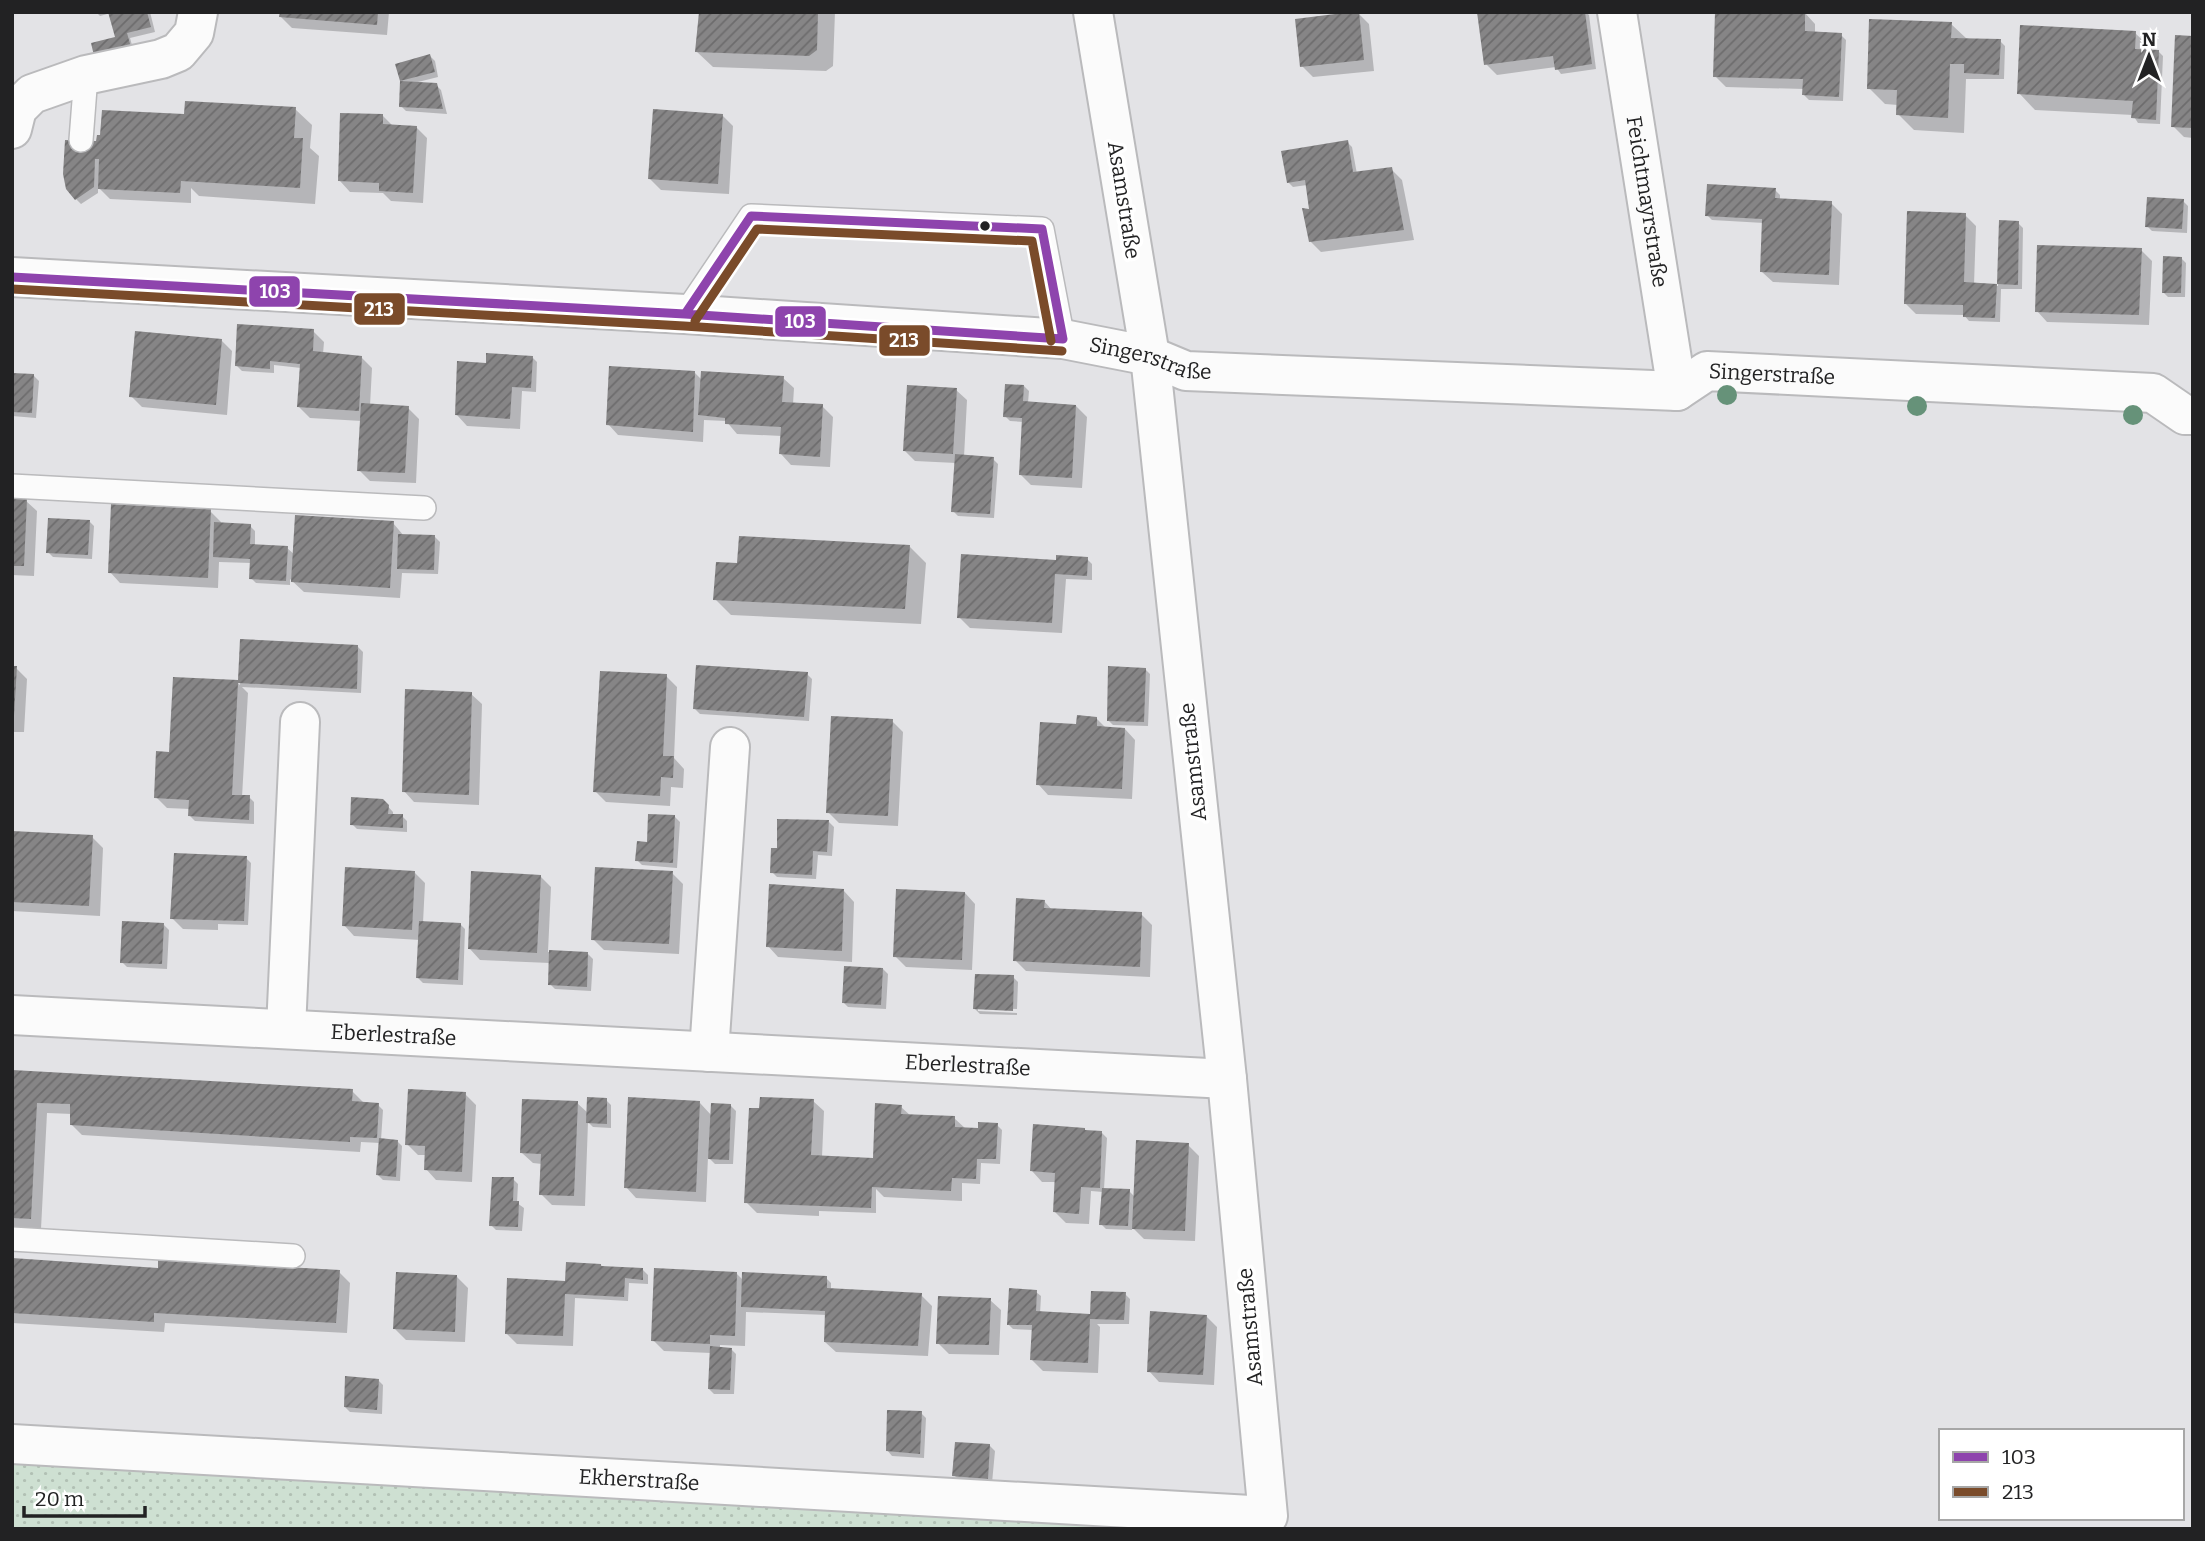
<svg xmlns="http://www.w3.org/2000/svg" width="2205" height="1541" font-family="Bitter,serif">
  <style>
    .grass { fill: url(#grass-dots) }
    .shadow { fill: #0003 }
    .building { fill: url(#building-hatch) }
    .lines { fill: none; stroke-linecap: round; stroke-linejoin: round }
    .lane-casing { stroke: #bababc; stroke-width: 26 }
    .street-casing { stroke: #bababc; stroke-width: 42 }
    .lane { stroke: #fbfbfb; stroke-width: 23 }
    .street { stroke: #fbfbfb; stroke-width: 38 }
    .bus-1-casing { stroke: #fff; stroke-width: 14 }
    .bus-2-casing { stroke: #fff; stroke-width: 14 }
    .bus-1 { stroke: #8e44ad; stroke-width: 9 }
    .bus-2 { stroke: #7a4b2a; stroke-width: 9 }
    .tree { fill: #669279 }
    .bus-dot { fill: #222223; stroke: #fff; stroke-width: 2.5 }
    .labels { text-anchor: middle; stroke-width: 7; stroke-linejoin: round; paint-order: stroke }
    .street-label { font-size: 21px; fill: #222223; stroke: #fff }
    .line-badge { stroke: #fff; stroke-width: 2.5 }
    .badge-label { font-size: 19px; text-anchor: middle; font-weight: bold; fill: #fff }
  </style>
  <defs>
    <pattern id="grass-dots" width="8" height="8" patternUnits="userSpaceOnUse" patternTransform="scale(1.75)"><rect width="8" height="8" fill="#cee0d2"/><path d="M2 2h.1M6 6h.1" fill="none" stroke="#b1c0b4" stroke-width="1.8" stroke-linecap="round"/></pattern>
    <pattern id="building-hatch" width="6" height="6" patternUnits="userSpaceOnUse" patternTransform="scale(1.75)"><rect width="6" height="6" fill="#868586"/><path d="M-1 1l2-2M0 6l6-6M5 7l2-2" fill="none" stroke="#6d6c6d"/></pattern>
  </defs>
  <rect width="100%" height="100%" fill="#e3e3e6"/>
  <!-- grass -->
  <path class="grass" d="M12,1459L1130,1529H12Z"/>
  <!-- shadow -->
  <path class="shadow" d="M96,12H150L155,32L130,38L135,56L117,38L111,13L100,16Z
    M282,12H389L387,35L292,28L281,17Z
    M700,12H835L833,66L826,71L713,67L696,51Z
    M1569,12H1586L1589,15L1596,69L1561,74L1556,67L1497,75L1486,64Z
    M1358,13L1369,24L1374,71L1313,77L1302,66Z
    M1805,13L1815,24V34L1841,35L1846,40L1843,101L1809,100L1804,95V89L1726,87L1715,76Z
    M1951,24L1967,39L2000,41L2005,46L2004,79H1966L1964,133L1914,130L1898,114V105L1885,104L1869,88Z
    M2135,33L2152,49V51H2158L2163,56L2160,124L2138,123L2133,115L2035,110L2019,93Z
    M2193,37V138L2184,137L2173,126Z
    M430,56L435,61L438,77L414,83L436,85L441,90L447,114L406,111L401,106L404,83L401,80Z
    M295,109L312,125L310,148L319,156L315,204L199,196L191,188V203L110,199L98,187V193L81,204L76,199L102,137L184,116Z
    M722,115L733,126L729,194L661,190L650,179Z
    M383,116L393,126L416,127L427,138L423,203L391,201L383,193L350,192L340,181Z
    M1347,142L1352,147L1357,174L1391,169L1402,180L1414,240L1321,252L1310,241L1311,211L1307,185L1293,187L1288,182Z
    M1775,190L1780,195V201L1831,203L1842,214L1839,285L1773,282L1762,272L1764,223L1712,220L1707,215Z
    M2183,201L2188,206L2187,233L2152,231L2147,226Z
    M1965,215L1976,226L1974,285L1998,286L2000,222L2018,223L2023,228L2022,289H2001L2000,322L1969,321L1964,315L1916,314L1905,303Z
    M2141,250L2152,261L2149,325L2047,322L2037,311Z
    M2181,258L2186,263L2185,297H2168L2163,292Z
    M313,331L324,342L323,354L361,357L372,368L370,406L408,408L419,419L416,483L370,481L359,470L362,421L310,418L299,407L301,368L274,365V373L242,371L237,366Z
    M221,340L232,351L227,415L142,407L131,396Z
    M532,357L537,362L536,392L522,391L520,429L467,426L457,415L487,365Z
    M695,373L702,380L783,378L794,388L793,404L822,406L833,417L830,467L791,465L781,454L782,436L737,434L726,421L704,420L703,442L618,435L608,424Z
    M12,375L34,376L39,381L36,418L12,416Z
    M1024,386L1029,391L1028,403L1076,406L1087,417L1082,488L1031,485L1020,474L1024,422L1010,421L1005,416Z
    M956,390L967,400L964,457L993,459L998,464L994,518L958,516L953,511L956,463L915,461L904,450Z
    M12,500L26,501L37,511L34,576L12,575Z
    M210,511L221,522V525L250,526L255,531V546L287,548L295,555L393,523L404,536L435,537L440,542L438,574L402,573L400,598L304,592L290,579V585L256,583L251,578V563L219,562L218,588L120,583L110,572Z
    M89,521L94,526L92,559L53,557L48,552Z
    M909,546L926,563L921,624L731,615L715,599L739,565Z
    M1087,559L1092,564V580L1066,579L1062,633L970,628L959,617L1055,562Z
    M242,641L358,647L363,652L361,693L242,687L248,693L242,797H249L254,802V824L195,821L190,816V809L167,808L156,797L170,754L237,682L240,685Z
    M12,668H16L27,679L24,732H12Z
    M1145,669L1150,674L1148,726L1113,725L1108,720Z
    M807,674L812,679L809,721L700,714L695,709Z
    M666,676L677,687L674,758L684,769L683,788L671,787L670,806L606,802L595,791Z
    M471,694L482,704L479,805L414,802L404,791Z
    M1096,718L1106,728L1125,729L1135,740L1132,799L1048,795L1038,784L1078,726Z
    M892,721L903,732L898,826L839,823L828,812Z
    M383,801L393,812V816H402L407,821V832L357,829L352,824Z
    M675,817L680,822L677,868L642,865L637,860L648,844Z
    M829,822L834,827L832,856L818,855L816,879L777,877L772,872Z
    M12,833L92,837L103,848L100,916L12,911Z
    M246,858L251,863L248,925L218,924V930L183,929L172,918Z
    M415,873L425,883L423,923L460,924L465,929L463,985L423,983L418,978L420,940L354,936L344,925Z
    M672,873L683,884L679,954L604,950L593,939Z
    M541,877L551,887L548,952L588,954L593,959L591,991L555,989L550,984V963L480,960L470,949Z
    M844,891L854,902L852,962L778,957L768,946Z
    M965,893L975,904L972,970L906,967L895,956Z
    M1044,901L1052,910L1141,914L1152,925L1150,977L1026,971L1015,960Z
    M164,925L169,930L167,969L127,967L122,962Z
    M883,969L888,974L886,1009L848,1007L843,1002Z
    M1013,977L1018,982L1017,1009L978,1008V1011L1017,1013V1015L980,1014L975,1009Z
    M12,1073L352,1091L363,1102L378,1105L383,1110L381,1140L398,1142L402,1146L400,1181L383,1180L378,1175L380,1143L361,1142L360,1152L82,1135L71,1124L72,1114L47,1113L41,1229L13,1228Z
    M465,1094L476,1105L472,1182L436,1180L426,1169V1155H418L407,1144Z
    M606,1100L611,1105V1128L593,1127L588,1122L585,1206L552,1205L541,1194L542,1164L533,1163L522,1153L577,1103L588,1113Z
    M813,1101L824,1111L822,1157L875,1160L901,1107L911,1116L954,1118L966,1129L979,1130L997,1125L1002,1130L1000,1164L981,1163L980,1184L962,1183V1201L884,1197L876,1189V1213L819,1211V1216L757,1213L746,1202Z
    M700,1103L712,1116L731,1106L736,1111L733,1164H715L708,1157L706,1202L636,1198L626,1187Z
    M1086,1132L1102,1133L1107,1138L1104,1189L1129,1191L1135,1197L1188,1145L1199,1156L1195,1241L1144,1239L1132,1227V1230L1106,1229L1101,1224L1103,1192L1091,1191L1089,1224L1066,1223L1055,1212L1057,1182H1042L1032,1171Z
    M513,1179L518,1184L517,1203L524,1208L522,1231L496,1230L491,1225Z
    M12,1261L160,1269L339,1272L350,1283L347,1333L165,1323L164,1332L12,1323Z
    M601,1265L603,1268L643,1270L648,1275V1284L629,1283L628,1301L575,1298L573,1346L517,1344L506,1333L565,1283Z
    M736,1273L743,1280L826,1278L831,1283V1290L921,1295L932,1306L928,1356L836,1352L825,1342L827,1315L746,1312L745,1346L720,1345V1349H731L736,1354L734,1394H714L709,1389L711,1353L664,1351L653,1340Z
    M457,1277L468,1288L465,1342L406,1340L395,1329Z
    M1036,1292L1041,1296L1040,1314L1089,1316L1125,1294L1130,1299L1129,1324H1097L1100,1327L1098,1373L1043,1371L1032,1360L1033,1330L1013,1329L1008,1324Z
    M990,1300L1001,1310L999,1355L949,1354L938,1343Z
    M1206,1316L1217,1327L1214,1385L1159,1382L1149,1371Z
    M378,1380L383,1385L382,1414L350,1412L345,1407Z
    M921,1413L926,1418L924,1458L892,1456L887,1450Z
    M990,1446L995,1451L992,1483L959,1480L954,1475Z"/>
  <!-- building -->
  <path class="building" d="M108,12H147L151,27L127,33L132,51L95,60L91,43L115,37Z
    M280,12H378L377,25L279,17Z
    M699,12H818L817,50L809,56L695,52Z
    M1351,12H1359L1364,60L1300,67L1295,19Z
    M1477,12H1585L1592,64L1555,70L1553,56L1484,65Z
    M1715,12H1805V31L1842,33L1839,97L1802,95L1803,79L1713,77Z
    M1869,19L1952,22L1951,38L2001,39L1999,75L1964,73V64H1950L1948,118L1896,115L1897,90L1867,89Z
    M2020,25L2136,31L2135,49L2159,50L2156,120L2131,118L2133,101L2017,94Z
    M2175,35L2193,36V128L2171,127Z
    M430,54L435,72L400,81L437,83L443,109L399,107L400,81L395,64Z
    M185,101L296,107L294,138H303L300,188L181,181L180,193L98,189L99,159H95L94,187L75,200L66,189L63,174L65,140L96,141L97,135H100L102,110L184,114Z
    M653,109L723,114L718,184L648,179Z
    M340,113L383,114V124L417,126L413,193L379,191V183L338,181Z
    M1348,140L1353,172L1392,167L1404,230L1309,242L1302,208L1309,209L1305,180L1287,183L1281,151Z
    M1707,184L1776,188L1775,198L1832,201L1829,275L1760,272L1762,219L1705,216Z
    M2147,197L2184,199L2182,229L2145,227Z
    M1907,211L1966,213L1964,282L1997,284L1995,318L1963,317V305L1904,304Z
    M1999,220L2019,221L2018,285L1997,284Z
    M2037,245L2142,248L2139,315L2035,312Z
    M2163,256L2182,257L2181,293H2162Z
    M237,324L314,329L313,351L362,356L359,411L297,407L300,364L270,361V369L235,366Z
    M135,331L222,339L216,405L129,397Z
    M486,353L533,356L531,388L512,387L510,419L455,415L457,361L486,363Z
    M609,366L695,371L693,432L606,425Z
    M701,371L784,376L782,402L823,404L820,457L779,454L781,427L725,424V418L698,415Z
    M12,373L34,374L32,413L12,412Z
    M1005,384L1024,385L1023,401L1076,405L1072,478L1019,475L1022,418L1003,417Z
    M907,385L957,388L953,454L903,451Z
    M361,403L409,406L405,473L357,471Z
    M955,454L994,457L990,514L951,512Z
    M12,498L27,499L24,566H12Z
    M111,504L211,509L208,578L108,573Z
    M295,515L394,521L390,588L291,582Z
    M48,518L90,520L88,555L46,553Z
    M214,522L251,524L250,544L288,546L286,581L249,579L250,559L213,557Z
    M398,534L435,535L434,570L397,569Z
    M739,536L910,545L905,609L713,600L716,562L737,563Z
    M961,554L1056,560V555L1088,557L1087,576L1055,574L1052,623L957,618Z
    M240,639L358,645L357,689L238,683L232,795H250L249,820L188,816L189,800L154,798L156,751L169,752L173,677L238,680Z
    M696,665L808,672L804,717L693,709Z
    M12,666H17L14,716H12Z
    M1108,666L1146,668L1144,722L1107,721Z
    M600,671L667,674L663,756H674L673,778L661,777L660,796L593,792Z
    M405,689L472,692L469,795L402,792Z
    M1077,715L1097,717V726L1125,728L1122,789L1036,785L1040,722L1076,724Z
    M831,716L893,719L888,816L826,813Z
    M351,797L383,799L389,805L388,814H403V828L350,825Z
    M648,814L675,815L673,863L635,861L637,841L647,842Z
    M777,819L829,820L827,852L813,851L812,875L770,873L771,848H777Z
    M12,831L93,835L89,906L12,902Z
    M174,853L247,856L244,921L170,919Z
    M345,867L415,871L412,930L342,926Z
    M595,867L673,871L669,944L591,940Z
    M471,871L541,875L537,953L468,949Z
    M769,884L844,889L842,951L766,947Z
    M896,889L965,892L962,960L893,957Z
    M1016,898L1045,900L1044,908L1142,912L1140,967L1013,961Z
    M122,921L164,923L162,964L120,963Z
    M419,921L461,923L458,980L416,978Z
    M549,950L588,952L587,987L548,985Z
    M844,966L883,968L881,1005L842,1003Z
    M975,974L1014,975L1013,1011L973,1009Z
    M12,1070L353,1089L352,1101L379,1103L377,1138L350,1137V1142L70,1125V1104L37,1103L31,1219L12,1218Z
    M408,1089L466,1092L462,1172L424,1170L425,1146L405,1145Z
    M587,1097L607,1098V1124L586,1123Z
    M628,1097L700,1101L696,1192L624,1188Z
    M760,1097L814,1099L811,1155L873,1158L875,1103L902,1105L901,1114L955,1116V1127L978,1128V1122L998,1123L996,1159H977L976,1179L952,1178L951,1191L872,1187L871,1208L744,1203L749,1108H759Z
    M522,1099L578,1101L574,1196L539,1195L541,1154L520,1153Z
    M711,1103L731,1104L729,1160L708,1159Z
    M1033,1124L1085,1128V1130L1102,1131L1100,1188L1081,1187L1079,1214L1053,1212L1055,1173L1030,1171Z
    M379,1138L398,1140L396,1177L376,1175Z
    M1136,1140L1189,1143L1185,1231L1132,1229Z
    M492,1177H514L513,1201H519L518,1227L489,1226Z
    M1102,1188L1130,1189L1128,1226L1099,1225Z
    M12,1258L158,1268V1260L340,1270L336,1323L154,1313V1322L12,1313Z
    M566,1262L601,1264V1266L643,1268V1280L625,1278L624,1297L565,1294L563,1336L505,1334L507,1278L565,1281Z
    M654,1268L737,1272L735,1336L710,1335V1344L651,1341Z
    M396,1272L457,1275L455,1332L393,1329Z
    M742,1272L827,1276V1288L922,1293L918,1346L824,1342L825,1311L741,1307Z
    M1009,1288L1037,1290L1036,1311L1090,1314L1091,1291L1126,1292L1124,1320L1090,1319L1088,1363L1030,1360L1032,1325H1007Z
    M938,1296L991,1298L989,1345L936,1344Z
    M1150,1311L1207,1315L1203,1375L1147,1372Z
    M710,1346L732,1348L730,1390L708,1389Z
    M345,1376L379,1379L377,1410L344,1407Z
    M887,1410L922,1411L920,1454L886,1451Z
    M955,1442L990,1444L988,1479L952,1476Z"/>
  <g class="lines">
    <!-- lane casing -->
    <g class="lane-casing">
      <path id="lane" d="M81,140L86,75
        M685,314L751,216L1042,229L1063,339
        M12,486L424,508
        M12,1239L293,1256"/>
    </g>
    <!-- street casing -->
    <g class="street-casing">
      <g id="street">
        <path id="s1" d="M1617,12L1677,391"/>
        <path d="M12,129L17,109L32,94L86,75L161,59L178,52L194,33L198,12"/>
        <path id="s2" d="M12,277L685,314L1063,339L1150,356L1186,371L1677,391L1707,371L2153,393L2185,415H2193"/>
        <path id="s3" d="M12,1015L1227,1079"/>
        <path d="M286,1029L300,722"/>
        <path d="M709,1052L730,747"/>
        <path id="s4" d="M12,1444L1268,1516L1227,1079L1150,356L1093,12"/>
      </g>
    </g>
    <!-- lane -->
    <use href="#lane" class="lane"/>
    <!-- street -->
    <use href="#street" class="street"/>
    <!-- bus-1 casing -->
    <g class="bus-1-casing">
      <path id="bus-1" d="M12,277L685,314L1063,339
        M685,314L751,216L1042,229L1063,339"/>
    </g>
    <!-- bus-2 casing -->
    <g class="bus-2-casing">
      <path id="bus-2" d="M12,289L684,326L1062,351
        M695,321L757,229L1032,241L1051,341"/>
    </g>
    <!-- bus-1 -->
    <use href="#bus-1" class="bus-1"/>
    <!-- bus-2 -->
    <use href="#bus-2" class="bus-2"/>
  </g>
  <!-- trees -->
  <g class="tree">
    <circle cx="1727" cy="395" r="10"/>
    <circle cx="1917" cy="406" r="10"/>
    <circle cx="2133" cy="415" r="10"/>
  </g>
  <!-- markers -->
  <circle class="bus-dot" cx="985" cy="226" r="6"/>
  <g class="labels">
    <!-- street labels -->
    <g class="street-label">
      <text transform="translate(1124 200) rotate(81)" y="7">Asamstraße</text>
      <text dy="7" stroke="none"><textPath href="#s1" startOffset="192">Feichtmayrstraße</textPath></text>
      <text dy="7" stroke="none"><textPath href="#s2" startOffset="1143">Singerstraße</textPath></text>
      <text dy="7" stroke="none"><textPath href="#s2" startOffset="1773">Singerstraße</textPath></text>
      <text transform="translate(1193 762) rotate(-96)" y="7">Asamstraße</text>
      <text dy="7" stroke="none"><textPath href="#s3" startOffset="382">Eberlestraße</textPath></text>
      <text dy="7" stroke="none"><textPath href="#s3" startOffset="957">Eberlestraße</textPath></text>
      <text transform="translate(1250 1327) rotate(-95)" y="7">Asamstraße</text>
      <text dy="7" stroke="none"><textPath href="#s4" startOffset="628">Ekherstraße</textPath></text>
    </g>
  </g>
  <g class="line-badge">
    <rect x="248" y="275" width="53" height="33" rx="7" fill="#8e44ad"/>
    <rect x="353" y="292" width="53" height="34" rx="7" fill="#7a4b2a"/>
    <rect x="774" y="305" width="53" height="33" rx="7" fill="#8e44ad"/>
    <rect x="878" y="324" width="53" height="33" rx="7" fill="#7a4b2a"/>
  </g>
  <g class="badge-label">
    <text x="275" y="298">103</text>
    <text x="379" y="316">213</text>
    <text x="800" y="328">103</text>
    <text x="904" y="347">213</text>
  </g>
  <!-- border -->
  <rect width="2205" height="1541" fill="none" stroke="#222223" stroke-width="28"/>
  <!-- legend -->
  <rect x="1939" y="1429" width="245" height="91" fill="#ffffff" stroke="#a7a7a7" stroke-width="2"/>
  <rect x="1953" y="1452" width="35" height="10" fill="#8e44ad" stroke="#a7a7a7" stroke-width="2"/>
  <text x="2002" y="1464" font-size="21" fill="#222223">103</text>
  <rect x="1953" y="1487" width="35" height="10" fill="#7a4b2a" stroke="#a7a7a7" stroke-width="2"/>
  <text x="2002" y="1499" font-size="21" fill="#222223">213</text>
  <!-- north arrow -->
  <g transform="translate(2149 56)" stroke="#ffffff" stroke-width="5" paint-order="stroke">
  <path d="M0-5L12 26L0 18L-12 26Z" fill="#222223"/>
  <text y="-10" font-size="19" font-weight="bold" text-anchor="middle" fill="#222223">N</text>
  </g>
  <!-- scale -->
  <path d="M24 1506v10h121v-10" fill="none" stroke="#222223" stroke-width="3.5"/>
  <text x="35" y="1506" font-size="21" fill="#222223" stroke="#ffffff" stroke-width="5" paint-order="stroke">20 m</text>
</svg>
